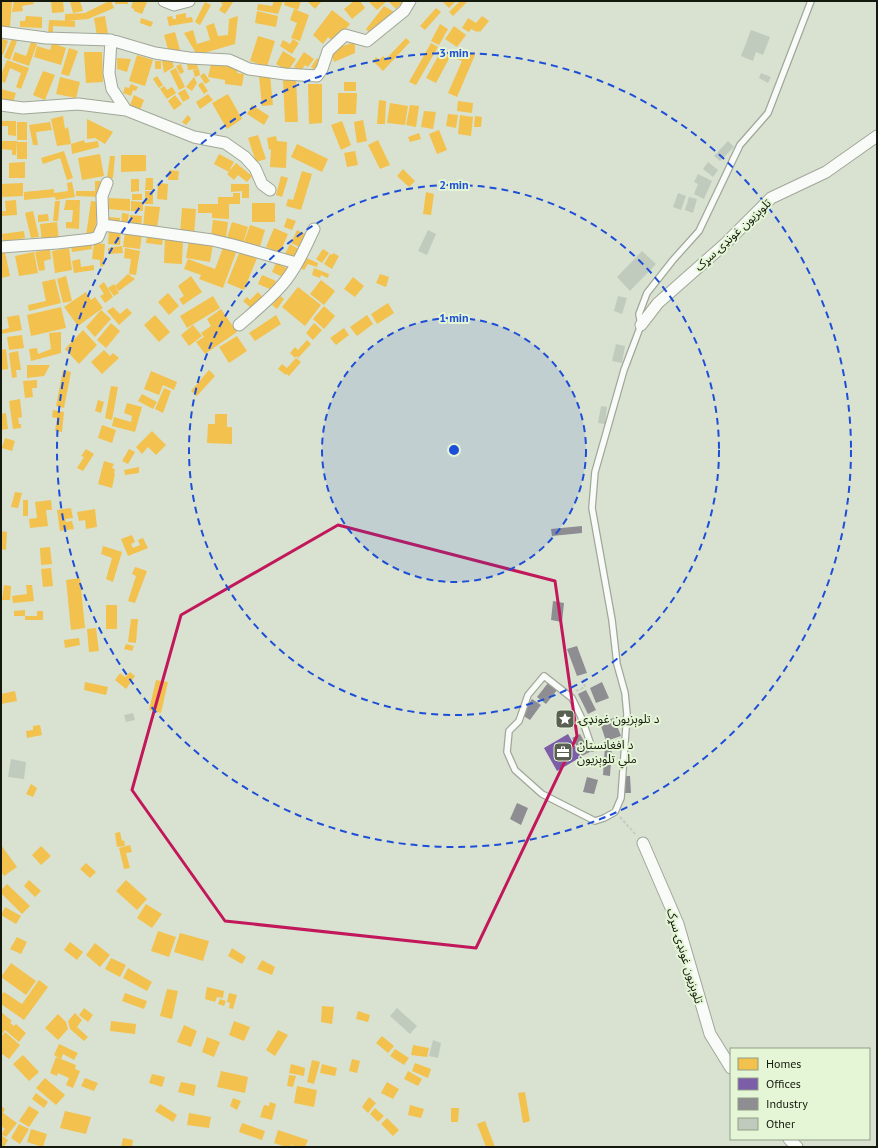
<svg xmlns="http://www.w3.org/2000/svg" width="878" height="1148" font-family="'PT Sans','Noto Sans Arabic',sans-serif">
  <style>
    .homes { fill: #f2c14e }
    .offices { fill: #7b5ea7 }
    .industry { fill: #8d8d92 }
    .building { fill: #c0cbbe }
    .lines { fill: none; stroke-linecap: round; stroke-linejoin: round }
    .lane-casing { stroke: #a0a799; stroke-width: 8 }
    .street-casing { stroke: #a0a799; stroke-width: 13 }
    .path { stroke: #c8cac6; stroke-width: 2; stroke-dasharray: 3 2; stroke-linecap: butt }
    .lane { stroke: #f9fbf8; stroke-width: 5.5 }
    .street { stroke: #f9fbf8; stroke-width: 11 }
    .marked { fill: none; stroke: #c2185b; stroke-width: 3; stroke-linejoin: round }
    .ring { fill: none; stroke: #1d4ed8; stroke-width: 2; stroke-dasharray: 7 5 }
    .labels { text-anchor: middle; stroke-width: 4; stroke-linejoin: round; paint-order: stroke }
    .street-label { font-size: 12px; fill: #14190e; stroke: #e5f6d6 }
    .poi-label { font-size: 12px; fill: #14190e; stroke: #e5f6d6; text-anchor: start }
    .centre { fill: #1d4ed8; stroke: #e5f6d6; stroke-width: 2 }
    .ring-label { font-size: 12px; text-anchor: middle; font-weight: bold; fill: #1d4ed8; stroke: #e5f6d6; stroke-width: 4; stroke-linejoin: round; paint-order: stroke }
  </style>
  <rect width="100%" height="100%" fill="#d9e2d0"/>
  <!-- homes -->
  <path class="homes" d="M1,1H12L10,27L1,26Z
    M14,1H33L34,4L22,6L23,11L12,12Z
    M51,1H63L64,12L52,13Z
    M70,1H80L83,11L73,13Z
    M109,1H111L114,8L88,19L65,21V14L85,13Z
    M115,1H128V4H115Z
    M133,1L147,2L142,14L134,11V9L131,8Z
    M222,1L233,2L225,14L219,10L223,4L221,3Z
    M274,1H283L278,14L257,10L258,4L272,6Z
    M285,1H301L298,10L284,5Z
    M307,1H322L315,9Z
    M354,1H360L365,8L352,19L344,9Z
    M368,1H387L377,10Z
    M390,1H404L396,9L389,2Z
    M442,1H456L449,8Z
    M460,1H468L453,16L449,12Z
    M205,2L211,5L200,25L195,22Z
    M384,6L396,13L371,35L366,29Z
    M436,8L441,12L425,30L420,26Z
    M294,9L309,15L300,41L291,38L297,23L290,20Z
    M332,10L350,24L335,43L328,37L323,44L313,35Z
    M257,11L278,16L276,27L255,23Z
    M186,13V18L192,17L193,22L169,26L167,17L172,16L173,19H176V15Z
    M26,16L42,17V28L20,27V21H25Z
    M105,16L108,34L97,36L94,18Z
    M238,16L235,44L197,55L184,33L193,30L197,44L210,40L206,26L214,23L218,36L228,35L229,19Z
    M482,16L489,21L480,32L478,31L477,32L471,29L469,32L462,28L468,18L476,23Z
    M141,18L153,22L151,27L140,23Z
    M49,20L75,21V27L53,26V35H48Z
    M440,24L448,29L439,45L431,41Z
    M454,26L466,35L457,47L445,39Z
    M175,32L180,50L169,53L164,35Z
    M258,36L275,41L267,67L250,61Z
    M1,38L8,41L3,55L1,54Z
    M406,38L410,42L383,71L373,61L376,57L379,60L383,56L386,59Z
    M12,39L17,41L10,60L4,57Z
    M293,39L299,43L292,54L280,46L283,40L290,44Z
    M31,42L37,44L29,66L12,60L15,52L26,56Z
    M355,42V53L334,62L330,50Z
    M52,43L66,48L61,65L34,57L37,46L50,50Z
    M431,43L438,47L416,85L409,82Z
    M69,48L78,51L69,76L61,74Z
    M458,48L475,55L457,97L448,93L462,61L454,58Z
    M442,49L451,55L436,83L426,78Z
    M283,51L296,59L288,71L276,64Z
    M84,52H102L103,82L86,83Z
    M304,52L314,59L308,67L305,65L301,71L294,67Z
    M137,55L153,60L145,86L129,81Z
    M117,58L131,59L127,72L117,69Z
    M317,58L322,62L316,71L311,67Z
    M7,60L29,68L21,89L16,87L21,73L10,68L5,83L1,81V75Z
    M172,60L174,67L164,73L162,61Z
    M155,61H161V69H155Z
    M197,62L198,69L188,70L187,63Z
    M181,64L184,72L180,74L176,66Z
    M211,64L238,68L237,73L244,74L242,86L225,84V80L208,77Z
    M176,68L185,87L179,90L170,71Z
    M199,69L200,75L195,77L193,70Z
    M43,71L55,75L45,100L33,95Z
    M204,73L210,81L205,84L200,76Z
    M270,75L273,105L262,106L259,76Z
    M157,76L163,85L159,88L153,79Z
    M60,77L80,82L76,98L56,94Z
    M194,77L197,83L192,91L186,87Z
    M296,78L298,122H285L283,79Z
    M202,82L208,91L204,94L198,85Z
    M344,82H356V91H344Z
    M131,84L138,87L136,91L133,90L131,96L123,93L125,87L129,88Z
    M308,84H322V123L309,124Z
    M164,86L167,90L172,87L176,93L167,99L160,89Z
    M1,89L16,93L13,102L1,99Z
    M185,89L190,98L183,102L178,93Z
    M338,93H357L356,114H338Z
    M208,94L213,100L200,109L196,102Z
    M228,94L242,119L227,129L212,103Z
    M134,95L144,100L140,110L130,105Z
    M175,95L182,104L174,110L168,101Z
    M379,100L386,101L385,124H377Z
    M458,101L473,103L472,113L457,111Z
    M390,103L408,106L405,125L387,123Z
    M252,105L269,116L264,125L247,114Z
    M410,105L419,106L416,127L406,125Z
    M424,111L436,112L433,129L421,127Z
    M448,114L458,115L456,128L446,126Z
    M188,115L191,119L186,125L182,122Z
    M460,115L473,117L471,136L458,134Z
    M63,116L65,129L68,127L71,144L57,146L51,119Z
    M475,116L482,117L481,127H474Z
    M87,119L113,132L105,144L95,138L87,139Z
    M363,120L367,141L357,143L354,122Z
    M1,121H16V136L8,135V126H1Z
    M342,121L351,145L341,150L331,125Z
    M17,122H27V140H17Z
    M50,122L52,130L36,132L38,145H33L29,125Z
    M439,130L447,150L437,154L429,134Z
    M419,133L421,139L410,142L408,137Z
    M258,135L266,159L256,162L248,138Z
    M276,136L277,141L287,142L286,168L270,167L271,149L269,150L267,138Z
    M84,140L85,143L98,141L99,147L72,154L71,144Z
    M378,140L390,165L380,169L368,145Z
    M1,141H17L16,155H12V150L1,149Z
    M17,142H27V159H17Z
    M297,144L328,159L322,172L291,157Z
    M64,151L73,178L67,180L60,158L43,164L41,158Z
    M355,151L358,165L347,167L344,153Z
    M100,154L104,176L82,180L78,158Z
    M219,154L234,162L229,171L236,163L252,176L247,182L238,175L234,180L227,174L229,172L214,164Z
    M121,155H146V171L121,172Z
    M110,156H115L113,178H107Z
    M25,162V178H9V163Z
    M403,169L415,181L409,187L397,176Z
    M169,170L179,171L178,180H168Z
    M302,171L312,174L301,210L286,206L288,199L293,200Z
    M281,176L288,178L282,197L276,195Z
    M146,178H153V190H145Z
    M131,179H139V191L131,192Z
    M95,181H101L100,197L76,196V191H95Z
    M72,182L75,197L56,200L55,197L24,200V192L54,189V193L68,191L67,183Z
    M23,183V196L1,197V184Z
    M158,183L168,184L167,200L157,199Z
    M231,184H249V198H242V191L231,192Z
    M145,191H153V204H145Z
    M426,192L434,194L431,215L423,214Z
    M233,193H240V204H229V219L212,218V213H198V204H218V197H233Z
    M132,194H142V200H132Z
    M109,198L130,199V211L108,209Z
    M16,200L17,215L1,216V211H6L5,201Z
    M66,200H80L79,229L66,228V222H72L73,210H64Z
    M55,201H60L58,221H53Z
    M91,201L99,202L94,237L86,236Z
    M131,201L143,202V211H131Z
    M252,203H275V222H252Z
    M145,206L160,207L157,229L143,228Z
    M182,208L196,209L194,235L180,234Z
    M33,211L39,237L31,238L25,213Z
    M122,213L129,214L127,226L121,225Z
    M48,214L49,221L38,222V215Z
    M130,215L142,216L141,228L129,227Z
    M109,217L120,218L119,226L109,225Z
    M287,218L296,221L292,230L284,227Z
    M213,220L228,222L226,238L211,236Z
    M57,222L59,240L42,242L40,224Z
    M232,222L248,227L243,244L227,238Z
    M250,225L265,230L259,250L243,245Z
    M274,228L288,234L280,253L266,247Z
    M109,229L121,230L120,245L108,244Z
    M297,230L309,236L303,249L291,243Z
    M24,231L25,238L3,242L2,234Z
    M125,232L142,234L140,249L123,247Z
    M147,236L163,238L162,245L146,243Z
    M165,238L183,239L182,264L164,263Z
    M189,240L213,244L210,262L186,258Z
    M91,242L92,249L72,252L71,245Z
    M94,243L105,244L103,267L100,266V260L92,259Z
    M290,244L300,250L295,259L285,254Z
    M224,245L237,250L223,288L199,279L201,275L184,269L188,259L215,269Z
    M122,246L123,253L108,254V248Z
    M69,248L72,270L55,273L52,251Z
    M125,248L140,251L136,275L129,274L131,259L124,258Z
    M50,249L51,259L44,261L45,270L39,271L35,252Z
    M323,249L329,253L322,263L316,259Z
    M240,251L257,258L244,290L227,283Z
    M1,252H5L10,276L1,278Z
    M34,252L38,273L19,276L15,256Z
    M333,253L339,256L332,269L324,264L330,254L332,255Z
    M304,257L318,263L317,267L308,264L304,270L299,267Z
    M80,259L81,267L94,265V270L74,273L72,261Z
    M276,263L289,269L285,278L272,272Z
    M314,268L329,274L328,278L321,275L320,278L312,275Z
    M128,274L135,279L119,291L115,286Z
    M380,274L389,277L386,287L376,283Z
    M262,275L276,281L272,290L258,284Z
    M66,276L72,301L63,303L57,279Z
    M191,276L202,292L183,305L179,299L184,296L178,286Z
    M353,277L364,286L355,297L344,289Z
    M55,279L61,303L29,311L28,305L46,301L42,282Z
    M321,280L335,291L324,305L310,294Z
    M104,282L113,297L105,303L100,296L104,294L99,286Z
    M114,284L119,293L114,296L108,288Z
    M298,287L321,305L305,326L282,307Z
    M86,292L91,300L95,297L103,308L78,326L64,307Z
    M258,292L263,297L252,309L243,301L247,297L250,300Z
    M168,293L179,306L169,315L158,302Z
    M213,296L220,308L187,328L180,316Z
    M280,296L284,299L277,309L272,305Z
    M388,303L394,313L377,324L371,314Z
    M324,306L335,316L324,329L313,319Z
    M61,307L66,328L31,336L27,315Z
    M113,307L120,314L127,308L132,313L119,325L107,311Z
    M221,309L237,332L205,354L196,342L204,337L201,333L211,326L207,319Z
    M101,310L111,319L95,337L86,327Z
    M19,315L22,330L1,334V330L9,328L7,317Z
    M155,315L170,332L159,342L144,325Z
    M276,315L281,324L255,341L249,333Z
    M367,315L373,324L357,336L350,327Z
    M111,323L120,331L106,348L97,340Z
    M314,323L322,330L313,340L306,333Z
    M193,325L202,336L189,346L181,335Z
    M344,328L349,335L336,345L330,338Z
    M83,330L97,345L79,364L65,349Z
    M61,332V353L31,361L29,349L37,348L38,354L51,349L49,333Z
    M22,335L24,348L9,350L7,337Z
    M237,336L247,351L229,363L219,347Z
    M307,340L311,344L298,358L296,356L295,358L290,353L295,347L298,350Z
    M6,349L8,369L1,370V350Z
    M104,350L110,356L113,353L119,358L102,374L91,362Z
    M18,351L21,370H16L17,377L12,378L9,353Z
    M296,358L301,362L289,376L287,374L286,375L278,369L282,364L287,368Z
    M27,365H50L44,376L27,378Z
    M63,370L71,372L64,408L56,406Z
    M209,370L215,376L197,396L191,391Z
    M151,371L177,382L174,390L163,385L159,395L144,389Z
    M37,380V388H32L33,397L25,398L23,381Z
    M111,386L118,387L112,420L105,418Z
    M164,388L171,391L163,413L155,409Z
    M142,394L157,402L153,409L138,401Z
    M20,399L22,417L18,418L19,424H21V428L13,429L9,401Z
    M98,400L104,402L101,413L95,411Z
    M127,403L142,407L135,432L112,426L114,417L131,422L132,416L124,413Z
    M53,410L64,412L62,432L55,431L57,418L52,417Z
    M6,413L8,429L1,430V414Z
    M215,414H227V427H232V444L207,443L208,424H215Z
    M102,425L116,430L112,443L98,438Z
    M152,431L166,445L156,455L148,447L142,454L136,447Z
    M5,438L15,441L12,451L2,448Z
    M86,449L94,454L83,471L77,468L84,457L81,456Z
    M129,449L135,452L128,464L122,461Z
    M104,461L114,464L112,468L115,469L114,473L115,474L112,488L98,484Z
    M139,467V473L125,475L124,470Z
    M15,492L22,493L18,508L11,507Z
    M23,500H28V516H23Z
    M51,500L52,510H46L48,526L30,528L29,519L37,518L35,502Z
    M71,508L73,518L65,519L66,522L72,521L74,529L60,531L57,510Z
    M95,509L97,527L86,529L85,520L79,521L77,512Z
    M1,531L7,532L6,550L1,549Z
    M132,535L135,542L131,544L133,548L140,545L138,540L143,538L148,548L128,556L121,539Z
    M103,546L122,552L113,582L106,579L112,558L101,554Z
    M50,547L52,564L41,565L40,548Z
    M135,567L147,571L135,603L128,601L136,576L132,574Z
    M51,568L53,586L43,587L41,569Z
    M80,578L85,628L71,630L66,580Z
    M4,585L11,586L10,600H2Z
    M26,585H32L34,601L13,603L12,596L27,594Z
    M106,605H117V629H106Z
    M25,610V616H14V611Z
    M37,611H43V620H25V616H37Z
    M131,619H138L136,643L128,642Z
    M96,628L99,651L89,652L87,629Z
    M79,638L80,645L65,648L64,640Z
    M126,644L134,646L132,651L124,649Z
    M130,672L135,676L126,689L115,680L120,673L125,677Z
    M156,680L168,682L161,713L149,710Z
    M85,682L108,687L106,695L84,690Z
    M15,691L17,701L1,704V694Z
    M40,725L42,735L27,738L26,731L33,730V726Z
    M31,784L37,788L33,797L26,794Z
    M120,832L122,841L124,840L125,846L117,847L115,833Z
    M1,845L17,867L4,876L1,871Z
    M130,845L132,852L126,853L130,868L124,869L119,848Z
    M41,846L51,856L41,865L32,855Z
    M86,863L96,872L90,878L80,869Z
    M29,880L41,891L35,897L24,886Z
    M126,880L147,899L137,910L116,891Z
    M7,884L30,906L22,914L1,893V890Z
    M146,904L162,914L152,928L137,918Z
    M5,907L21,916L16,924L1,915Z
    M158,931L176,937L169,957L151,951Z
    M180,933L209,941L203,961L174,952Z
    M17,937L27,942L21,954L10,949Z
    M70,942L83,952L77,960L64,950Z
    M95,943L110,955L100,967L86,955Z
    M232,948L246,957L242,964L228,956Z
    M111,958L126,965L120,977L105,969Z
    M262,960L275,967L272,975L257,969Z
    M11,963L36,981L26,995L1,977Z
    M128,968L152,982L147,991L123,978Z
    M39,980L48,987L24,1020L1,1004V995L4,992L22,1004Z
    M207,987L224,991L223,998L217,997L215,1002L205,999Z
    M167,989L178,991L172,1019L160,1016Z
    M125,993L147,1001L144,1009L122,1001Z
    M229,993L237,995L233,1009L229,1008L230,1003L227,1002Z
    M220,999L226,1001L224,1006L218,1004Z
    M322,1006L334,1007L332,1024L321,1022Z
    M84,1008L93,1015L88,1022L79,1015Z
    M358,1011L370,1015L368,1022L356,1019Z
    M1,1012L12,1021L10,1023L14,1026L16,1024L26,1033L19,1042L5,1030L1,1035Z
    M75,1013L82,1020L77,1027L88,1037L84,1041L70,1029L68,1021Z
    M58,1014L66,1022L68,1029L58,1040L45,1028Z
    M111,1021L136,1024L135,1034L110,1031Z
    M234,1021L250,1027L244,1041L229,1035Z
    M184,1025L197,1031L191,1047L177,1042Z
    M278,1030L288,1035L275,1056L266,1050Z
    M5,1032L20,1045L9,1059L1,1053V1037Z
    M382,1036L394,1046L388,1053L376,1043Z
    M207,1037L220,1042L214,1057L202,1052Z
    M59,1044L78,1053L74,1060L63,1054L61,1059L54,1055Z
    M413,1045L429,1048L427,1057L411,1055Z
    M395,1049L409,1058L404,1065L390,1056Z
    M23,1055L39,1072L29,1081L13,1064Z
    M56,1057L76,1065L75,1069L80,1071L73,1088L66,1085L69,1078L58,1073L57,1076L50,1073Z
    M352,1059L360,1061L357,1073L349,1071Z
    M312,1060L320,1062L314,1084L307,1082Z
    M415,1063L431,1069L428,1078L412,1071Z
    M291,1064L305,1068L304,1076L289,1073Z
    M322,1064L337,1068L335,1076L320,1073Z
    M221,1071L248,1077L245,1093L217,1087Z
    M408,1071L422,1079L418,1086L404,1079Z
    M152,1074L165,1077L162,1087L149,1083Z
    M289,1075L296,1076L293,1087L287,1086Z
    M45,1078L65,1095L56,1105L36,1088Z
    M85,1078L98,1083L94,1091L81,1086Z
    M181,1082L196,1085L194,1096L178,1092Z
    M387,1082L399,1089L393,1099L381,1093Z
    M297,1086L317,1090L314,1107L294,1103Z
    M525,1092L530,1121L523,1123L518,1093Z
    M36,1093L48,1102L44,1108L32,1099Z
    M369,1097L376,1103L368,1113L362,1107Z
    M233,1098L241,1101L237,1110L230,1106Z
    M270,1102L276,1104L272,1120L260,1117L264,1105L269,1106Z
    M160,1104L177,1115L173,1122L155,1111Z
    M410,1105L424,1109L421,1118L408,1115Z
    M1,1106L5,1109L3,1113L17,1123L6,1137L1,1134L5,1129L1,1126Z
    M29,1106L39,1112L29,1127L19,1121Z
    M375,1108L384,1116L378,1122L370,1114Z
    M451,1108H459L458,1122H451Z
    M65,1111L91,1117L86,1134L60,1128Z
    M189,1113L211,1117L209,1128L187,1125Z
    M387,1118L399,1130L393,1136L381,1124Z
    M485,1121L495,1147H486L477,1124Z
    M242,1123L265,1131L262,1140L239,1132Z
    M19,1124L29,1129L20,1144L11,1138Z
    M31,1129L47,1134L43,1147L27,1142Z
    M278,1130L308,1140L305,1147H298L291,1145L290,1147H286L274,1143Z
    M1,1135L8,1140L4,1147L1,1145Z
    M123,1138L133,1140L132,1147H121Z"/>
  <!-- offices -->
  <path class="offices" d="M568,734L581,757L557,771L544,748Z"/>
  <!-- industry -->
  <path class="industry" d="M582,526V533L552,536L551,529Z
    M553,601L564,603L562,622L551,620Z
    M577,646L587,673L577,676L567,649Z
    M602,682L609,698L596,703L590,688Z
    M548,683L557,690L546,704L537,697Z
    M586,690L596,710L588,714L578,694Z
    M532,699L541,705L530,720L522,715Z
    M614,718L621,736L606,741L600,723Z
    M580,734L590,752L582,756L572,738Z
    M605,746L612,747L610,776L603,775Z
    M625,776H630L631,793H625Z
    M587,777L598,780L594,794L583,792Z
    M517,803L528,808L521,825L510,819Z"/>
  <!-- building -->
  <path class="building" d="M751,30L770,37L763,55L756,52L753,61L741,56Z
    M761,73L771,77L768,83L759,78Z
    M728,141L734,147L720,161L714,156Z
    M708,162L718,170L713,177L703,169Z
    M698,174L712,181L704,199L694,194L698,184L694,182Z
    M678,193L686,196L681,210L673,207Z
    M689,197L697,199L693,213L685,210Z
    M428,230L436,234L427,255L418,251Z
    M642,251L656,264L630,291L617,277Z
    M618,296L627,298L622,314L614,311Z
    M616,344L625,346L622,363L612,361Z
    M601,406L607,407L605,424L598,423Z
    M133,713L135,720L126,722L124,715Z
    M11,759L26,762L24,779L8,777Z
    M397,1008L417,1026L410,1034L390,1016Z
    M433,1040L441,1043L438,1058L429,1056Z"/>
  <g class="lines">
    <!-- lane casing -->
    <g class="lane-casing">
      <path id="lane" d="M592,748L582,719L572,698L544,676L528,695L519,721L509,731L507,752L515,770L542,794L595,821L604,818L615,812L621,798L627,714L625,693L617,664L612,620L592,508L595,472L624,370L641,325L639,314L647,293L673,260L699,231L740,145L768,113L811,1"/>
    </g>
    <!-- street casing -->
    <g class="street-casing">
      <path id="street" d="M164,1L174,5L189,1
        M1,32L46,38L111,40L155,53L189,58L229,60L249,69L285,74L317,76L322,69L328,51L345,35L367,41L404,11L410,1
        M111,40L109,73L112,89L126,110
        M1,105L23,108L78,104L126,110L194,137L225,143L245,157L255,168L262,184L270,190
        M103,225L212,240L233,245L296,263
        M1,247L57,243L92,239L98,237L103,225L102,196L107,183
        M239,325C254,312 269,300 282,285C296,269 305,248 314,229
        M641,325L658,303L726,243L771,198L826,172L877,136
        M643,843L678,924L710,1034L731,1068
        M789,1139L797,1147"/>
    </g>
    <!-- path -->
    <path class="path" d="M576,691L585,687L583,679
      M620,817L636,835"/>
    <!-- lane -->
    <use href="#lane" class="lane"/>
    <!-- street -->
    <use href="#street" class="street"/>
  </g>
  <!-- marked area -->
  <path class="marked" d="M338,525L555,581L577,736L476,948L225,921L132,790L181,615Z"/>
  <!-- distance rings -->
  <circle cx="454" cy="450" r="132" fill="#1d4ed8" fill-opacity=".12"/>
  <g class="ring">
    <circle cx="454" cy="450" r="132"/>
    <circle cx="454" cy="450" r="265"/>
    <circle cx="454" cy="450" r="397"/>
  </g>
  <!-- icons -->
  <defs>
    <g id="sight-square" transform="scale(1)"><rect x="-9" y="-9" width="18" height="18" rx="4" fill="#595f52" stroke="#e5f6d6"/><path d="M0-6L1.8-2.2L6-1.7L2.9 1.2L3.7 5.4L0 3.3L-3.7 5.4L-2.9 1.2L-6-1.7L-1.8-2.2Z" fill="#fff"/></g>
    <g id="office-square" transform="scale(1)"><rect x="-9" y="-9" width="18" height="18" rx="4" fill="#595f52" stroke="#e5f6d6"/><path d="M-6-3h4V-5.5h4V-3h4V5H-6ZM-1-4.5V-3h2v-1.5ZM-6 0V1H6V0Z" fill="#fff"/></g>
  </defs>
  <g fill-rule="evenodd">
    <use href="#sight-square" x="565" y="719"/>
    <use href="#office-square" x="563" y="752"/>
  </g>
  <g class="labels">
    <!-- street labels -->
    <g class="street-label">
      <text transform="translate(733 235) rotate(-43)" y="4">تلوېزيون غونډۍ سړک</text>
      <text transform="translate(685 956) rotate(73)" y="4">تلوېزيون غونډۍ سړک</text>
    </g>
    <!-- poi labels -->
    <g class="poi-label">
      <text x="579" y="723">د تلوېزیون غونډۍ</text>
      <text x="577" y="749">د افغانستان<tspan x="577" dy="14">ملي تلوېزیون</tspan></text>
    </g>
  </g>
  <circle cx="454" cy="450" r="6" class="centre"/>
  <g class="ring-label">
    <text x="454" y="57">3 min</text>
    <text x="454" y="189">2 min</text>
    <text x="454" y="322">1 min</text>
  </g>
  <!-- border -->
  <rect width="878" height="1148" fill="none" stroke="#14190e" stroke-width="4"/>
  <!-- legend -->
  <rect x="730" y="1048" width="140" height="92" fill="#e5f6d6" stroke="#919e86"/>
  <rect x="738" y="1058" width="20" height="12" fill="#f2c14e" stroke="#919e86"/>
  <text x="766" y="1068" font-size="12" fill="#14190e">Homes</text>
  <rect x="738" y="1078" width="20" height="12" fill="#7b5ea7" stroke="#919e86"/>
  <text x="766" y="1088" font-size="12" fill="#14190e">Offices</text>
  <rect x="738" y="1098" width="20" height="12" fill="#8d8d92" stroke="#919e86"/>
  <text x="766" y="1108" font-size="12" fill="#14190e">Industry</text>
  <rect x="738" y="1118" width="20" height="12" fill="#c0cbbe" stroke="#919e86"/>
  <text x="766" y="1128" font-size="12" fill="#14190e">Other</text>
</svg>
